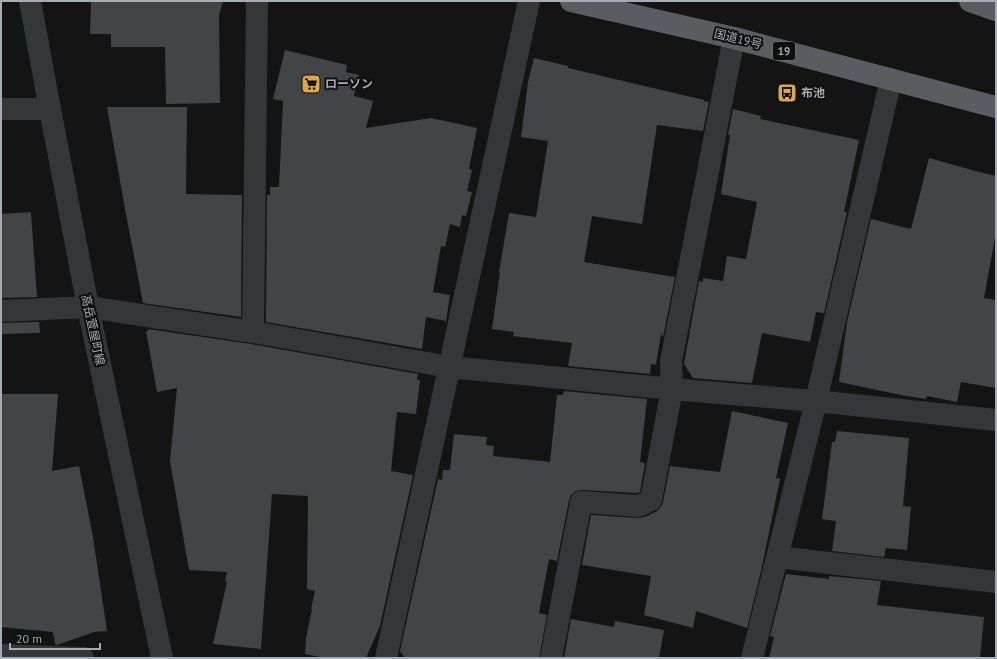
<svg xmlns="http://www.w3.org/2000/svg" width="997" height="659" font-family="'PT Sans','Noto Sans JP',sans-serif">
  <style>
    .building { fill: #434448 }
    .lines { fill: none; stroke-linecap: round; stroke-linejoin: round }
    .minor { stroke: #35363a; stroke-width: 22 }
    .tertiary { stroke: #35363a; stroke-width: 22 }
    .trunk { stroke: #5a5c62; stroke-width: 22 }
    .labels { text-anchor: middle; stroke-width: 4; stroke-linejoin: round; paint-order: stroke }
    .shield { fill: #0f0f10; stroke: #797c83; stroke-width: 1 }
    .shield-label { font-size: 11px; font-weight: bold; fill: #a7abb4 }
    .street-label { font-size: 12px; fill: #a7abb4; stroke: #0f0f10 }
    .poi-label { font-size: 12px; font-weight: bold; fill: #a7abb4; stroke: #0f0f10; text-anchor: start }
  </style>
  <rect width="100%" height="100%" fill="#141415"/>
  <!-- building -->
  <path class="building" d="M91,1H223L219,15L220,103L166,104L165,47H111V34H90Z
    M285,50L347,65L346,72L359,75L354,96L373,101L366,128L431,118L477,128L469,169L472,170L467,191L472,192L466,216L462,215L460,227L450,224L445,247L441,246L433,292L450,295L446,321L426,317L422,349L266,322L267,195H270V187H279L283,101L273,99Z
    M534,58L568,66V68L704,100V101L709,102L703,131L657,125L642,224L592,216L584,262L675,277L663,337L661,334L656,365L651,364L650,374L568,366L572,343L513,336L514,332L492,329L500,272H499L509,213L536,217L548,141L521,137L528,82Z
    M107,107H187L186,194L242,195L241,317L143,303L125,209Z
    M733,109L761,116L760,119L859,140L844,212H847L824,313L816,312L810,342L762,333L752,383L693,378L684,364L699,281L703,282V278L723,281L727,256L746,259L757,202L721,194L730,135H728Z
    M929,158L979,172L996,176V232L984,298L996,300V388L961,382L957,402L927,396L926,399L901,395L839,382L847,322L871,219L911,229Z
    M31,212L37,297L1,298V214Z
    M39,322L40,333L1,334V323Z
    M148,329L251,344L418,374L417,380H420L416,414L397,412L391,471L413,475L380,626L366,658H326L305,654L306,638L312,609H311L315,591L307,589L308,496L272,494L261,649L213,644L227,582L225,581L227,572L189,570L170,461L177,388L157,392L146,331H148Z
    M564,391L647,399L640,462L645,463L640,492L636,493L582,490L576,491L571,495L569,500L557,561L549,559L539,613L547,615L539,658H405L400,651L438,479L442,480L443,470H450L454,434L487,437L486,445L494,446L493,456L550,462L557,395H563Z
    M1,394H58L52,471L79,466L93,537L107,631L94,632L57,645L55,644L53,632L1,627Z
    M732,411L788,423L776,478L780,479L761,571L747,628L696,611L693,628L644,615L651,576L582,565L591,515L638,518L645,517L657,511L661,507L663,502L670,466L720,472Z
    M837,431L909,438L903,506L911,507L907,550L886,548L884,557L832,551L836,521L822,519L832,442H835Z
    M786,574L829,579V576L881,581L877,605L984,617L980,658H769L774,637L770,636Z
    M571,619L614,627L615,621L664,630L659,658H564Z"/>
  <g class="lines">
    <!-- minor -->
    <path class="minor" d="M1,109H50
      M1,311L88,307L253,332L449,367L672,389L816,401L996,420
      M253,332L257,1
      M777,557L996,582
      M1,655L83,658
      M386,658L529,1
      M551,658L581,502L639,506L651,500L672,389L671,361L734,38
      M752,658L816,401L891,79"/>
    <!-- tertiary -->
    <path class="tertiary" d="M30,1L50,109L88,307L162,658"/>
    <!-- trunk -->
    <path class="trunk" d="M571,1L734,38L996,107
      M970,1L996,10"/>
  </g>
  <!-- icons -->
  <defs>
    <g id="supermarket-square" transform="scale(1)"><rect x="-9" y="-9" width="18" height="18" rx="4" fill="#e0a841" stroke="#0f0f10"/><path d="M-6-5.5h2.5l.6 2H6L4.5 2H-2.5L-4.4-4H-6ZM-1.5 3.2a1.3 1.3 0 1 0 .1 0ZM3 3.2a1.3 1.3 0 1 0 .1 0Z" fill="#111"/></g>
    <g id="bus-square" transform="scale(1)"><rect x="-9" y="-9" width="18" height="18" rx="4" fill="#e0a841" stroke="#0f0f10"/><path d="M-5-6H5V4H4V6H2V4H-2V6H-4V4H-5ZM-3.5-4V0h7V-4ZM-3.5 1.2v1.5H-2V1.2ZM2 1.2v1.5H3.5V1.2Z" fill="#111"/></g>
  </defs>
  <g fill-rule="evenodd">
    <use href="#supermarket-square" x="311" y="84"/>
    <use href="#bus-square" x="787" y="93"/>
  </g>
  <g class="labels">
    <!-- shield labels -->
    <rect class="shield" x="773" y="42" width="22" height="18" rx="3"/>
    <g class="shield-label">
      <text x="784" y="55">19</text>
    </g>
    <!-- street labels -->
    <g class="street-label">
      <text transform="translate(738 39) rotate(14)" y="4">国道19号</text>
      <text transform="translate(93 330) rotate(78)" y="4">高岳萱屋町線</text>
    </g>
    <!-- poi labels -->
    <g class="poi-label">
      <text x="325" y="88">ローソン</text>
      <text x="801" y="97">布池</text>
    </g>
  </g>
  <!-- border -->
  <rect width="997" height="659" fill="none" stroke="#a7abb4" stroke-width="4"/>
  <!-- scale -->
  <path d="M10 643v6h90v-6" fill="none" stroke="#a7abb4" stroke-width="2"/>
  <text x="16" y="643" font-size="12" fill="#a7abb4" stroke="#0f0f10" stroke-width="3" paint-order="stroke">20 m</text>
</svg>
